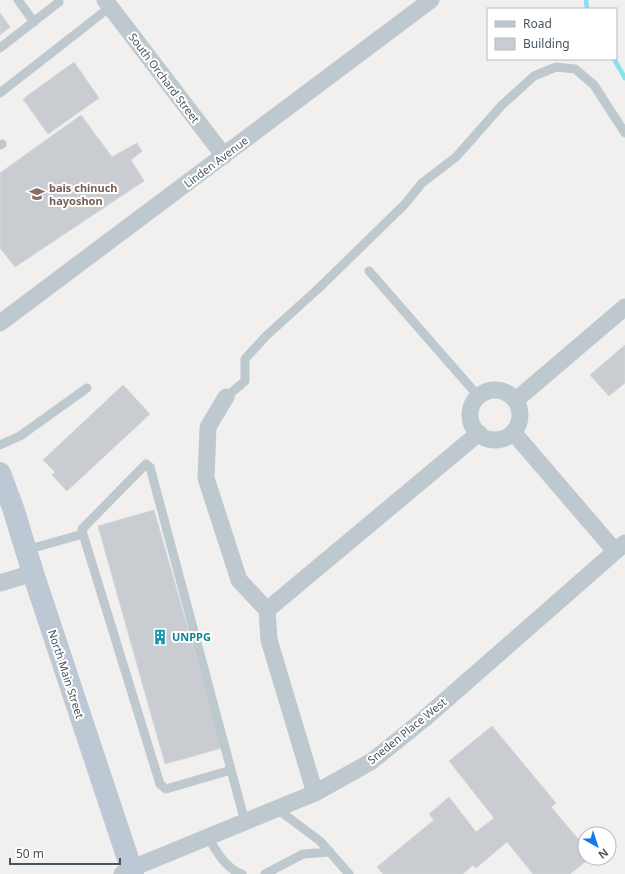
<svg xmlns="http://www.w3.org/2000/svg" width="625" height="874" font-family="'Noto Sans',sans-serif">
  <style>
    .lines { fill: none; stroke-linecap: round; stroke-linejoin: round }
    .stream { stroke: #88dfef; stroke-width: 4.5 }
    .building { fill: #c9cdd2; stroke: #d3d6db }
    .lane { stroke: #bdc8cf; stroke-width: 9 }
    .street { stroke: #bdc8cf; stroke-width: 17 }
    .secondary { stroke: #bcc9d4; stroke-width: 22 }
    .labels { text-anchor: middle; stroke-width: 4; stroke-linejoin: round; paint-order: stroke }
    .street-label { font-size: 11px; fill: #47545e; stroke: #fff }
    .education-label { font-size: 11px; font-weight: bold; fill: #785e54; stroke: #fff; text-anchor: start }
    .culture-label { font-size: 11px; font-weight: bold; fill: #0d838f; stroke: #fff; text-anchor: start }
  </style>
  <rect width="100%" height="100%" fill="#f2efef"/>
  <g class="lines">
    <!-- stream -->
    <path class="stream" d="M586,0L587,9
      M614,59L625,78"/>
  </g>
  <!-- building -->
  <path class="building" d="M0,13L10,27L0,35Z
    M74,62L99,98L48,134L23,99Z
    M81,115L112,157L137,143L142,151L131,160L144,181L15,267L0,248V173Z
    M625,345V383L609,396L590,375Z
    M123,385L150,414L67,491L52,475L55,472L43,460Z
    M154,510L222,748L165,764L98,526Z
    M492,726L556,803L551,807L585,847V858H590L570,874H533L507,842L476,868L473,865L463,874H383L377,867L434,820L429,814L449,797L476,832L494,818L449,761Z"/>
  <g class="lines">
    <!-- lane -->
    <path class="lane" d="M18,0L34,22
      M0,48L59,2L58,0
      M0,93L110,7
      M0,145L2,144
      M369,271L479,397
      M226,397L245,381V359L266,336L320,287L405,204L422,183L456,157L502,105L534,76L556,67L575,69L594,85L625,133
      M0,445L20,436L87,388
      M26,550L83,534
      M231,770L166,789L160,784L83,534L82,529L146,464L150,467L245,822
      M277,809L320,841L349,874
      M208,837C216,851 226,869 242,874
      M265,874L303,854L330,852"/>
    <!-- street -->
    <path class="street" d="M105,0L224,156
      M0,323L431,0
      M470 415a25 25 0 1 1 50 0a25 25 0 1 1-50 0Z
      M226,397L208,427L206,478L239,580L267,610
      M516,400L625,307
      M513,432L615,551
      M0,583L33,573
      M315,793L269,640L267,610L479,433
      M122,874L130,869L315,793L372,761L424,719L625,543"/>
    <!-- secondary -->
    <path class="secondary" d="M0,473L13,508L33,573L133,874"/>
  </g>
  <!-- icons -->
  <defs>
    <g id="school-bare" transform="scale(1.2)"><path d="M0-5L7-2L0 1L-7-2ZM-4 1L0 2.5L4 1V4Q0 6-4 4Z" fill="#8d6e63" stroke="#fff" stroke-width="2.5" paint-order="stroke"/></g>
    <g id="building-bare" transform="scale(1.2)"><path d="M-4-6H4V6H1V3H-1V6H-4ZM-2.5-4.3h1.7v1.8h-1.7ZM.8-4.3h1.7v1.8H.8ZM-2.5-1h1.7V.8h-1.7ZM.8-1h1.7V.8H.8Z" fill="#0f9aa8" stroke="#fff" stroke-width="2.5" paint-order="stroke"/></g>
  </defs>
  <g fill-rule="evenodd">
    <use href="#school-bare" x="37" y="194"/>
    <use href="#building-bare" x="160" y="637"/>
  </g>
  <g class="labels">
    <!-- street labels -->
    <g class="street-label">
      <text transform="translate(164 78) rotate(53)" y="4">South Orchard Street</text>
      <text transform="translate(216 162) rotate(-37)" y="4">Linden Avenue</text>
      <text transform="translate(66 674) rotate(72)" y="4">North Main Street</text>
      <text transform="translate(407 731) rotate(-39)" y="4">Sneden Place West</text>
    </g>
    <!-- education labels -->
    <g class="education-label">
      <text x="49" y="192">bais chinuch<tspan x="49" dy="13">hayoshon</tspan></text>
    </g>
    <!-- culture labels -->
    <g class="culture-label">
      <text x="172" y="641">UNPPG</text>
    </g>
  </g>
  <!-- legend -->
  <rect x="487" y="8" width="130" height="52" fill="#ffffff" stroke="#b5bbbf"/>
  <rect x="495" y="21" width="20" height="6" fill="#bcc9d4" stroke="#b5bbbf"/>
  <text x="523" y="28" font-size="12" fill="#47545e">Road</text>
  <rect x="495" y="38" width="20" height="12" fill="#c9cdd2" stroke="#b5bbbf"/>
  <text x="523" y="48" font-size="12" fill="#47545e">Building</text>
  <!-- north arrow -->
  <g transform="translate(597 846) rotate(141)"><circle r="19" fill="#ffffff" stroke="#b5bbbf"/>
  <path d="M0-3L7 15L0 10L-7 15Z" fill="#137ae9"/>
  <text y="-6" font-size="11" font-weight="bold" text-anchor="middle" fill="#47545e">N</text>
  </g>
  <!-- scale -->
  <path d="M10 858v6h110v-6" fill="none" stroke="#47545e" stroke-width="2"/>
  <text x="16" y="858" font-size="12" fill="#47545e" stroke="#ffffff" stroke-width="3" paint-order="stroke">50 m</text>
</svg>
